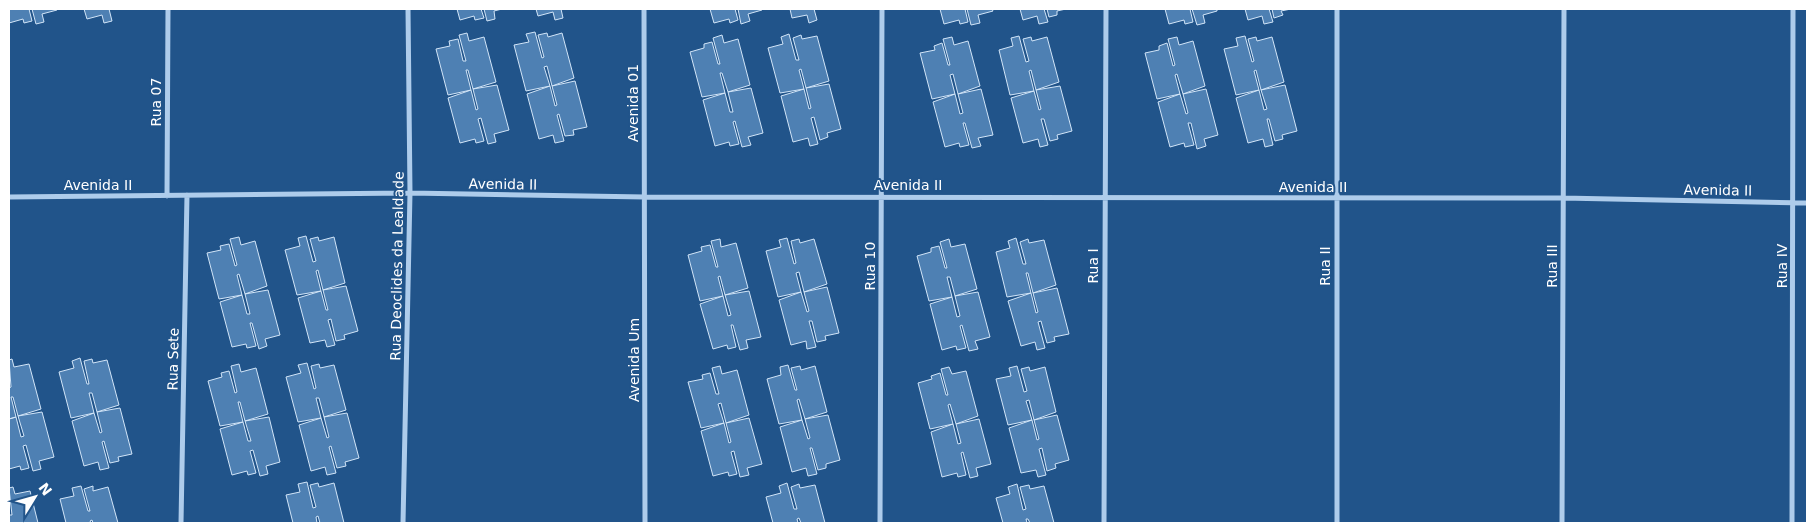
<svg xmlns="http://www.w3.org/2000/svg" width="1816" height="532" font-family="'DejaVu Sans',sans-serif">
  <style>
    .building { fill: #4e80b3; stroke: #d2e5f8 }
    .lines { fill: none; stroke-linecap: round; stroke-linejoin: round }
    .street { stroke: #aecceb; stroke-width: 5 }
    .labels { text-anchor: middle; stroke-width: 4; stroke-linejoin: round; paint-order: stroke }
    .street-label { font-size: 14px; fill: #fff; stroke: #21548a }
  </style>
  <rect width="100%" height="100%" fill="#21548a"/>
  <!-- building -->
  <path class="building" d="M9,9H29L32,21L24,23L23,19L9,23Z
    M32,9H56L57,10L42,14L44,22L36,24Z
    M84,9H109L112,21L104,23L102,15L87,19Z
    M457,9H481L484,18L475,20L474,16L460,20Z
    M484,9H502L494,11L495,19L487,21Z
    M536,9H561L563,18L555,20L553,12L538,16Z
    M710,9H735L738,20L730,23L729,19L714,23Z
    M738,9H762V10L748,14L750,21L741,24Z
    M790,9H814L817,20L809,23L807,15L792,18Z
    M940,9H965L968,22L960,24L959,20L944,24Z
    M967,9H992L993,11L978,15L980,23L971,25Z
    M1020,9H1044L1048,22L1039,24L1037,16L1023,20Z
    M1047,9H1066L1057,11V15L1049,17Z
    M1165,9H1190L1193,22L1185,24L1184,20L1169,24Z
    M1192,9H1217V11L1203,15L1205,23L1197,25Z
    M1245,9H1269L1273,22L1264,24L1262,16L1248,20Z
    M1272,9H1291L1281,11L1283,15L1274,18Z
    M535,32L542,58L544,57L538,35L547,33L548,37L562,33L574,78L552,86L547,66L544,67L550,86L526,91L514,45L529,42L526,34Z
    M467,33L469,41L484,37L496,82L473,89L468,70H466L471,90L448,95L436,49L450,46L449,41L458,39L463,61H466L459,35Z
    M789,34L796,60H799L793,38L801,35L802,39L817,36L829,81L806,88L801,69L799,70L804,89L780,93L768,48L783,44L781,37Z
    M722,35L724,43L738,39L750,85L728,92L722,73H720L725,93L702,97L690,52L704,48V44L712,42L718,64H720L713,38Z
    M1019,36L1026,62L1029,61L1023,39L1031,37L1032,41L1047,37L1059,82L1036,90L1031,70L1029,71L1034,91L1010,95L999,50L1013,46L1011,38Z
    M1245,36L1252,62L1254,61L1248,39L1256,37L1257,41L1272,37L1284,82L1261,90L1256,70L1254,71L1259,90L1236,95L1224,49L1238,46L1236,38Z
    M952,37L954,45L968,41L980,86L958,94L953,74L950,75L955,94L932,99L920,53L935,50L934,46L942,43L948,65H950L943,39Z
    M1177,37L1179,45L1193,41L1205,86L1183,94L1177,74L1175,75L1180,94L1157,99L1145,53L1159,50V46L1167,43L1173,66L1175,65L1168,39Z
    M575,81L587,127L573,130L574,135L565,136L559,114L557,115L564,141L555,143L553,135L539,139L527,94L550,86L555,106L557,105L552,86Z
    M829,84L841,129L827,133L828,137L820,140L814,117L811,118L818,144L810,146L808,138L793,142L781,96L804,89L809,109L811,108L806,88Z
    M497,85L509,130L494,134L496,142L488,144L481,118L478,119L484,141L476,143L475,139L460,143L448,98L471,90L476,110L478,109L473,89Z
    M1285,85L1297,131L1282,135L1283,139L1275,141L1269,119H1267L1273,145L1265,147L1263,139L1248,143L1236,98L1259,90L1264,110L1267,109L1261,90Z
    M1060,86L1072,131L1057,135L1058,139L1050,141L1044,119H1041L1048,145L1040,147L1038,139L1023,143L1011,98L1034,91L1039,110L1041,109L1036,90Z
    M751,88L763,133L748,137L751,145L742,147L735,121L733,122L739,144L730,146L729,142L715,146L703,100L725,93L730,112H733L728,92Z
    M981,89L993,135L978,138L981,146L972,148L965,123H963L969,145L960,147L959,143L945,147L933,102L955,94L960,114L963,113L958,94Z
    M1206,89L1218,135L1204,139L1206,146L1197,149L1191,123H1188L1194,145L1185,147L1184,143L1170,147L1158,102L1180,94L1186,114L1188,113L1183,94Z
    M306,236L313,262L316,261L310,239L318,237L319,241L334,237L345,283L323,290L318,270L316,271L321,291L297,295L285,250L300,246L298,238Z
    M239,237L241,245L255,241L267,286L245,294L239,274L237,275L242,295L219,299L207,253L221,250L220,246L229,244L235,266L237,265L230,239Z
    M787,238L794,264L796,263L791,241L799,239L800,243L814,239L827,284L804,292L799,272L796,273L801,292L778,297L766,251L781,247L779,240Z
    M1016,238L1023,264H1026L1020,242L1028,239L1029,243L1044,240L1056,285L1033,293L1028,273H1026L1031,293L1007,297L996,252L1010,248L1008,241Z
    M720,239L721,247L736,243L748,288L725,295L720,276L718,277L723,296L700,301L688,255L702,251L701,247L710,245L716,267H718L711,241Z
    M949,239L951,247L965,244L977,289L955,296L950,277H947L952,297L929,301L917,256L931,252V248L939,246L945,268H947L940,242Z
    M346,286L358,331L344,335L345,339L336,341L331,319L328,320L335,345L327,347L325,340L310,343L298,298L321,291L326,310H328L323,290Z
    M827,287L839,333L825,336L826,340L817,342L812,321H809L816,347L807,349L806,341L791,345L779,300L801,292L807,312L809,311L804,292Z
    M1057,288L1069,334L1054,337L1055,341L1047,343L1041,321L1038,322L1045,348L1037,350L1035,342L1021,346L1008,301L1031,293L1036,313L1038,312L1033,293Z
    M268,290L280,335L265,339L267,346L259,349L252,323H250L256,346L247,348L246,344L232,347L220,302L242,295L247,314H250L245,294Z
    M749,291L761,337L746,340L748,348L740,350L733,325H731L736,347L728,349L727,345L713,349L700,304L723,296L728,316L731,315L725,295Z
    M978,292L990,337L975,341L978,349L969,351L962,325L960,326L966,348L957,350L956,346L942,350L930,304L952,297L957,317L960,316L955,296Z
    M80,358L87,384H89L84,361L92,359L93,363L107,360L119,405L97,412L92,393H89L94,413L71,418L59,372L74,368L72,361Z
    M12,359L14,367L29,364L41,409L18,416L13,397H11L16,417L9,419V388L11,387L9,360Z
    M307,363L314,389L316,388L311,366L319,364L320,368L334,365L346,410L324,417L319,398H316L321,418L298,422L286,377L301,373L298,365Z
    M239,364L241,372L256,368L268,414L245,421L240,402H238L243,422L220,426L208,381L222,377L221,373L229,371L235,393L237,392L231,366Z
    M788,365L795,390H797L791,368L800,366L801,370L815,366L827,412L805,419L799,399L797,400L802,420L779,424L767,379L781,375L780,367Z
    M720,366L722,374L737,370L749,415L726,423L721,403L718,404L724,423L701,428L688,382L703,379L702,375L710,373L716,394H719L712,368Z
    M1017,366L1024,392L1027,391L1021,369L1029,367L1030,371L1045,367L1056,412L1034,420L1029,400L1026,401L1032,420L1008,425L996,379L1011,376L1009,368Z
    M949,367L952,374L966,371L978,416L956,424L950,404L948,405L953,424L930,429L918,383L932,379L931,376L940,373L946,395H948L941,369Z
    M120,408L132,454L118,457L119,461L110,463L104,441L102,442L109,468L100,470L98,462L84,466L72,421L94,413L100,433L102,432L97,412Z
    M42,412L54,457L39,461L41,469L33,471L26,445L23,446L29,468L21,470L20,466L9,469V419L16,417L21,437L24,436L18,416Z
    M347,413L359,458L345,462L346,466L337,468L331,446L329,447L336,473L327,475L325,467L311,471L299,425L321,418L327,438L329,437L324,417Z
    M828,415L840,460L826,464V468L818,470L812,448H810L817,474L808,476L806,468L792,472L780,427L802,420L808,439L810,438L805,419Z
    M1057,415L1069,460L1055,464L1056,468L1047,471L1042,448L1039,449L1046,475L1038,477L1036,470L1021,473L1009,428L1032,420L1037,440L1039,439L1034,420Z
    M269,417L280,462L266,466L268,474L260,476L253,450L250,451L256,473L248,475L247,471L232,475L220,429L243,422L248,441H251L245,421Z
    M749,418L762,464L747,468L749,475L740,477L734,451L731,452L737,474L729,476L728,472L713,476L701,431L724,423L729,443L731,442L726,423Z
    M979,419L991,464L976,468L978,476L970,478L963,452L961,453L966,475L958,477L957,473L942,477L931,432L953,424L958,444L961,443L956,424Z
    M307,482L313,508L316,507L310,485L318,483L319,487L334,483L344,523H320L318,516L316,517L317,523H293L286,495L300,492L298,484Z
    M787,483L794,509H797L791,487L799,484L800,488L815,485L825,523H801L799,518L797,519L798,523H773L766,497L781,493L779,486Z
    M1017,484L1023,510L1026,509L1020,487L1029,485L1030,489L1044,486L1054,523H1030L1028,519H1026L1027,523H1003L996,498L1010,494L1008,487Z
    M81,486L88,511H90L84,489L93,486V491L108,487L118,523H93L92,520L90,521L91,523H66L60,499L74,496L72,488Z
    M13,487L15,494L30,491L38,523H9V515H12L9,488Z"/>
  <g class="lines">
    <!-- street -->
    <path class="street" d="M644,9L645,523
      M167,196L168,9
      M9,197L410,193L645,197L1563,198L1807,203
      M181,523L187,195
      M403,523L410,193L408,9
      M880,523L882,9
      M1104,523L1106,9
      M1337,523V9
      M1562,523L1564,9
      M1792,523L1793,9"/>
  </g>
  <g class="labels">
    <!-- street labels -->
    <g class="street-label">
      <text transform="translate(156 102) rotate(-90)" y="5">Rua 07</text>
      <text transform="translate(633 103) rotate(-90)" y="5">Avenida 01</text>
      <text transform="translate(503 184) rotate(1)" y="5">Avenida II</text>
      <text x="98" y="190">Avenida II</text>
      <text x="908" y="190">Avenida II</text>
      <text x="1313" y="192">Avenida II</text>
      <text transform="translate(1718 190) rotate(1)" y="5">Avenida II</text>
      <text transform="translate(397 266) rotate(-89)" y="5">Rua Deoclides da Lealdade</text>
      <text transform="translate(870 266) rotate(-90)" y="5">Rua 10</text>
      <text transform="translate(1093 266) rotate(-90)" y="5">Rua I</text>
      <text transform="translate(1325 266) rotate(-90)" y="5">Rua II</text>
      <text transform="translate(1552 266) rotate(-90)" y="5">Rua III</text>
      <text transform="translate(1782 266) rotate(-90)" y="5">Rua IV</text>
      <text transform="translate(173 359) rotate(-89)" y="5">Rua Sete</text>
      <text transform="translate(634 360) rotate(-90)" y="5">Avenida Um</text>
    </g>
  </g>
  <!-- border -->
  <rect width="1816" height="532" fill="none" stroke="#ffffff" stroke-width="20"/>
  <!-- north arrow -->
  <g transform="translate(35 497) rotate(53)" stroke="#21548a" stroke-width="4" paint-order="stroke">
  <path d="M0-4L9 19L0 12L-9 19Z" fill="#ffffff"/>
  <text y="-8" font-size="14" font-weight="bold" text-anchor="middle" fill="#ffffff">N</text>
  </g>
</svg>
